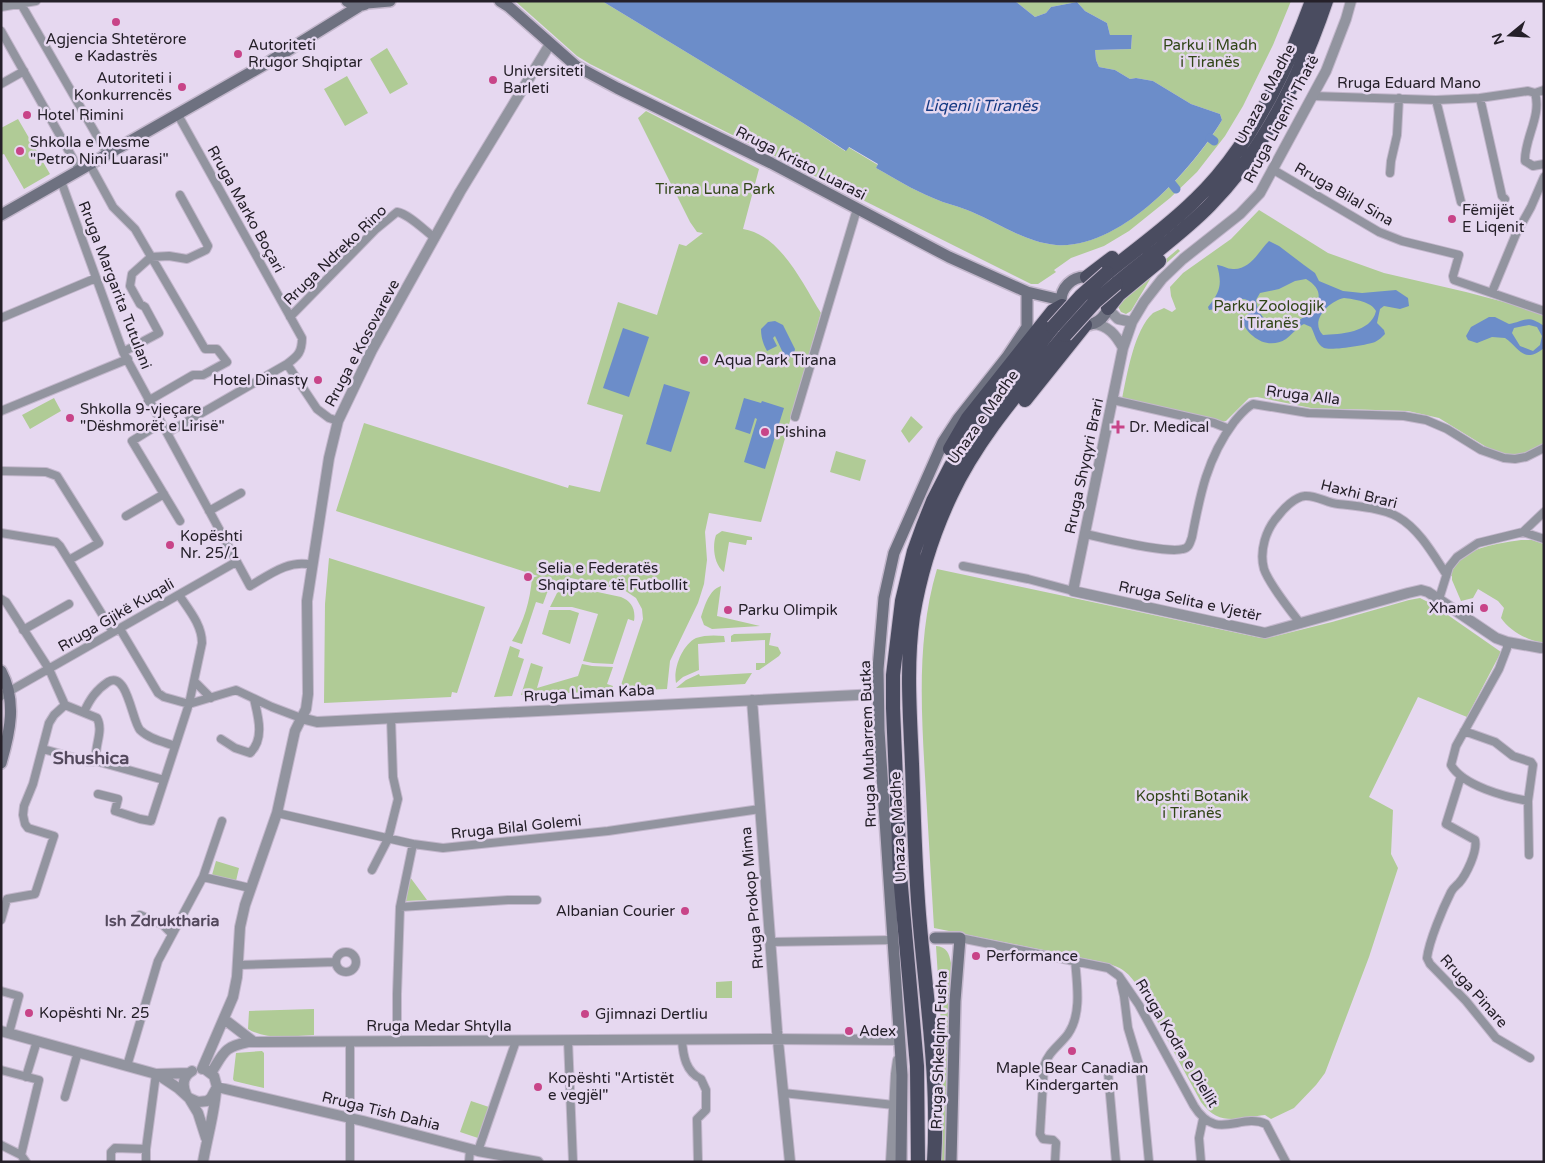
<svg xmlns="http://www.w3.org/2000/svg" width="1545" height="1163" font-family="'Varela Round',sans-serif">
  <style>
    .green { fill: #b0cb96 }
    .water { fill: #6c8dc9; fill-rule: evenodd }
    .lines { fill: none; stroke-linecap: round; stroke-linejoin: round }
    .canal { stroke: #6c8dc9; stroke-width: 9 }
    .minor-casing { stroke: #c3b7cc; stroke-width: 10 }
    .tertiary-casing { stroke: #c3b7cc; stroke-width: 12 }
    .secondary-casing { stroke: #c3b7cc; stroke-width: 14 }
    .trunk-casing { stroke: #c3b7cc; stroke-width: 16 }
    .minor { stroke: #92949f; stroke-width: 8 }
    .tertiary { stroke: #92949f; stroke-width: 10 }
    .secondary { stroke: #6e7180; stroke-width: 11 }
    .trunk { stroke: #4a4c60; stroke-width: 14 }
    .trunk-bridge-casing { stroke: #c3b7cc; stroke-width: 16; stroke-linecap: butt }
    .trunk-bridge { stroke: #4a4c60; stroke-width: 14 }
    .poi-dot { fill: #c84488; stroke: #e6d8f0; stroke-width: 2 }
    .labels { text-anchor: middle; stroke-width: 5; stroke-linejoin: round; paint-order: stroke }
    .poi-label { font-size: 15px; fill: #252029; stroke: #e6d8f0; text-anchor: start }
    .park-label { font-size: 15px; fill: #314617; stroke: #e6d8f0 }
    .street-label { font-size: 15px; fill: #252029; stroke: #e6d8f0 }
    .water-label { font-size: 16px; font-style: italic; fill: #163a82; stroke: #e6d8f0 }
    .neighbourhood-label { font-size: 16px; font-weight: bold; fill: #54495d; stroke: #e6d8f0 }
    .quarter-label { font-size: 18px; font-weight: bold; fill: #54495d; stroke: #e6d8f0 }
  </style>
  <rect width="100%" height="100%" fill="#e6d8f0"/>
  <!-- green -->
  <path class="green" d="M515,1H602L803,123L845,151L848,147L878,165L876,168C894,178 913,190 933,198C946,204 959,206 972,212C1000,224 1025,242 1056,245C1119,250 1193,170 1222,120L1220,114L1191,104L1153,81L1136,78L1130,79L1115,70L1099,67L1096,60L1095,50L1131,49L1132,35H1110L1107,23L1085,11L1077,2L1051,7L1046,13L1035,17L1015,1H1291L1273,45L1243,106L1225,136L1197,172L1170,198L1129,231L1104,246L1071,258L1054,270L1056,272L1038,284H1031L590,64L577,56Z
    M387,48L408,84L390,94L370,59Z
    M347,76L368,113L345,126L324,89Z
    M646,111L759,169L743,229C781,235 802,283 821,313L761,522L709,513L705,532L707,560L704,584L698,603L670,661L667,689L619,691L643,619L642,609L636,598L624,590L571,578L554,584L547,593L543,604L536,602L522,644L512,641C524,622 530,601 532,578L538,576L336,511L364,423L568,488L569,485L600,492L623,415L587,404L618,302L657,315L679,244L686,246L703,233L697,232L690,222L638,118Z
    M18,119L50,174L24,189L4,154L1,155V128Z
    M1259,210L1328,253L1384,273L1466,292L1523,307L1544,314V444L1529,453L1508,457L1488,448L1439,418L1408,411L1311,408L1257,397L1249,398L1226,421L1221,422L1122,399C1127,375 1134,330 1153,313C1156,311 1161,310 1164,308L1172,312L1176,309L1171,296L1170,287L1183,273L1231,239Z
    M1178,249L1180,251L1152,276L1131,311L1126,314L1121,312L1117,305L1127,292Z
    M54,398L61,411L30,429L22,415Z
    M911,416L923,427L909,443L901,431Z
    M836,451L866,460L860,481L830,472Z
    M722,531L752,537V540H747L746,545L729,542L724,572C714,565 712,546 716,535Z
    M1521,540H1532L1544,544V643C1528,641 1510,631 1501,618L1504,608L1498,601L1478,589L1473,598L1461,601L1452,580V576L1448,575C1452,570 1456,564 1461,559C1472,547 1505,542 1521,540Z
    M329,558L485,607L457,693L452,692L451,697L324,703L325,604Z
    M937,569L1261,638L1272,637L1332,622L1409,600L1420,598L1432,604L1501,652L1467,717L1418,697L1369,797L1393,810L1391,854L1398,868L1369,957L1325,1073L1316,1085L1294,1108L1271,1119L1265,1115C1238,1118 1219,1127 1201,1102L1143,995C1130,974 1126,968 1102,962L934,928C931,877 928,827 925,776C921,707 917,636 937,569Z
    M721,586L717,616L760,626L712,629L704,625L701,617C705,605 709,590 721,586Z
    M567,587H574L621,597C631,601 636,609 634,621L628,619L613,664L593,663L583,661L598,614L572,607H550L557,593Z
    M549,610H570L579,613L570,644L542,634Z
    M771,633L769,645L778,647L781,653L779,656L759,670H756V663H765V640L731,642V636L734,634Z
    M724,636L725,642L698,644L699,670L683,677L676,683C673,669 682,645 696,638C704,635 715,635 724,636Z
    M510,646L520,650L518,657L524,659L512,696L494,697Z
    M531,663L543,667L537,688L578,676L582,664L592,666L613,667L607,684L613,686L611,691L521,695Z
    M752,673L745,684L676,688L686,680L699,674L700,676Z
    M216,861L239,868L236,881L212,875Z
    M410,877L427,900L406,901Z
    M936,946C947,947 949,953 951,963L945,1162H942L943,1056Z
    M732,981V998H716V982Z
    M314,1009V1035C292,1036 268,1041 248,1029L249,1011Z
    M262,1051L264,1053V1088L234,1081L233,1079L236,1053Z
    M471,1101L489,1107L478,1138L460,1132Z"/>
  <!-- water -->
  <path class="water" d="M602,1H1015L1035,17L1046,13L1051,7L1077,2L1085,11L1107,23L1110,35H1132L1131,49L1095,50L1096,60L1099,67L1115,70L1130,79L1136,78L1153,81L1191,104L1220,114L1222,120C1192,170 1120,250 1056,245C1025,242 1000,224 972,212C959,206 946,204 933,198C913,190 894,178 876,168L878,164L849,147L846,151L803,123Z
    M1269,241L1279,246L1304,265L1315,273L1319,281L1343,291L1362,293L1396,290L1408,298L1409,306L1400,309L1384,306L1380,309L1377,323L1384,330L1385,334C1382,337 1379,340 1375,342C1367,345 1331,351 1324,348C1316,344 1315,334 1311,327L1304,324C1296,328 1293,334 1286,339C1275,346 1262,344 1253,336C1248,332 1243,326 1243,320L1251,311C1251,285 1223,309 1209,310L1208,307C1221,291 1222,284 1217,265C1222,265 1227,269 1233,269C1250,270 1259,251 1269,241ZM1306,279C1339,298 1300,326 1277,327C1266,323 1257,313 1256,300L1260,293L1279,289L1295,281ZM1344,298C1354,299 1372,302 1376,311C1371,333 1340,334 1323,335C1309,321 1329,301 1344,298Z
    M1489,317H1495L1509,324C1525,321 1527,314 1544,326V348C1523,365 1519,347 1505,338L1492,337L1477,343L1468,340L1466,336L1471,327ZM1529,325L1537,327L1542,336L1540,345L1533,351L1520,346L1512,333L1514,328Z
    M775,321L783,325L795,349L794,354L791,357L784,355L775,336L773,338L777,346L767,351C763,344 761,337 761,329L768,322Z
    M623,328L649,337L629,397L603,388Z
    M664,384L690,392L671,452L646,444Z
    M744,398L761,403L762,401L784,408L765,469L744,462L757,419L755,418L750,434L735,429Z"/>
  <g class="lines">
    <!-- canal -->
    <path class="canal" d="M1210,138L1214,141
      M1172,184L1176,189"/>
    <!-- minor casing -->
    <g class="minor-casing">
      <path id="minor" d="M21,4L108,155
        M1,7L36,1
        M1,31L80,171
        M1,84L24,71
        M1535,93C1542,116 1524,139 1525,161L1533,166L1544,164
        M1312,96L1436,100L1480,98L1528,91L1535,93L1544,90
        M1480,98L1502,196L1505,199
        M1436,100L1461,202
        M90,165L113,207L135,229L205,349H217L227,362L203,375H193L148,401
        M1272,169L1379,232L1402,241L1459,255L1453,276L1454,280L1544,311
        M1390,173L1391,161L1397,135L1399,98
        M61,181L123,352L250,586C269,575 289,559 312,565
        M1492,292L1516,234L1531,207L1544,177
        M290,317L375,230L397,212C409,214 425,231 435,238
        M1,318L96,278
        M123,352L159,333L145,307L140,304L130,286L132,274L151,257L169,256L187,259L206,250L208,246L180,195
        M287,364L317,409L329,418L338,421
        M1113,400L1214,423L1229,429
        M1,411L128,359
        M795,417L857,209
        M161,423L132,441L180,521
        M167,433L287,364C298,356 302,352 302,338L178,115
        M1,471L46,472L57,476L99,543L69,560
        M209,511L241,493
        M126,516L164,494
        M1523,532L1544,539
        M1,533L56,542L60,546L113,632
        M1085,534C1105,538 1166,554 1183,549C1189,548 1190,543 1192,537C1200,495 1207,458 1234,422C1240,415 1245,408 1253,404L1308,413L1404,416L1426,420L1447,429L1481,450L1504,458L1515,459L1526,457L1544,448
        M963,566L1028,579L1073,591
        M1,599L6,602L49,669L65,705L97,718C104,731 94,746 96,761
        M1439,599L1449,567L1457,557L1478,543L1523,532L1544,512
        M1300,623C1290,610 1269,584 1264,569C1259,551 1266,529 1278,516C1284,508 1295,497 1305,496C1316,495 1327,503 1338,504C1356,506 1382,508 1398,517C1419,529 1433,554 1446,574
        M120,629L158,693L164,697L189,704L236,690L272,707L301,718
        M23,630L69,604
        M1507,642V648L1499,669L1456,746L1451,765C1463,786 1506,797 1528,801
        M194,681L211,698
        M1,696L236,562
        M84,712C90,699 96,690 108,682C127,670 132,721 140,730C149,739 164,742 175,746
        M1464,731L1495,742L1513,756L1531,762L1533,765L1528,801L1529,855
        M221,739L235,748L250,753C265,739 258,716 254,699
        M43,749L89,762L96,761L164,780
        M1461,776L1446,824L1475,840C1478,851 1466,875 1459,883C1456,886 1453,888 1451,892C1443,908 1429,941 1427,958L1430,964L1466,1001L1496,1038L1530,1058
        M98,794L118,799L115,811L140,819L151,821L189,704L202,643C202,625 189,610 179,595
        M277,813L413,844L443,848L608,831L760,809
        M372,870L388,839L398,799L393,777L391,718
        M203,877L250,888
        M400,907L508,900H537
        M140,915L163,925L172,934
        M1,920L7,899L35,894L54,836L28,828L25,824L23,815L24,806L33,784L49,723L54,715L65,705
        M960,938L1108,968L1119,976L1139,1005L1194,1106C1217,1143 1240,1112 1266,1124L1286,1162
        M771,942L892,940
        M336 962a10 10 0 1 1 20 0a10 10 0 1 1-20 0Z
        M238,965L336,962
        M1121,983L1124,996L1128,1028L1140,1068L1149,1162
        M1,991L19,996L9,1033
        M568,1040L573,1162
        M682,1040C683,1056 686,1072 701,1079L706,1090V1110L697,1119L698,1162
        M397,1041V994L400,907L413,844
        M127,1066L158,961L203,877L222,821
        M1,1070L39,1080L21,1155L26,1162
        M1108,1072L1116,1162
        M26,1077L37,1041
        M783,1093L894,1105
        M65,1097L78,1052
        M1,1145L21,1155
        M146,1149L156,1074
        M478,1151L516,1041
        M111,1162V1152L115,1148L146,1149V1162
        M350,1162V1041
        M469,1162L470,1149
        M1055,1162L1056,1143L1053,1140L1043,1139L1040,1134L1044,1066C1048,1052 1060,1045 1068,1034C1082,1014 1077,984 1075,960
        M1201,1162L1199,1138L1203,1119"/>
    </g>
    <!-- tertiary casing -->
    <g class="tertiary-casing">
      <path id="tertiary" d="M1351,1L1346,19L1326,71L1260,193L1240,214L1183,259L1162,279L1144,302L1132,322L1123,348L1073,591L1265,633L1408,593L1421,590L1428,592L1496,638L1507,642L1541,648
        M1108,309L1118,319L1132,322
        M1093,324C1108,325 1116,335 1123,348
        M752,700L777,1031L790,1162
        M301,718L317,722L878,694
        M224,1019L254,1042
        M1,1031L156,1074L189,1073
        M202,1069L233,997L237,977L240,927L245,905L277,813L295,731L306,709L308,694L307,601L329,458L338,421L372,350L460,192L550,44
        M211,1073C224,1053 223,1047 248,1042L770,1039L899,1040
        M157,1074L178,1088L189,1098L198,1102L207,1101L211,1098L217,1087L214,1076L206,1070
        M217,1087L363,1121L478,1151L538,1162
        M186,1094C182,1085 183,1076 192,1071
        M189,1098L198,1113L206,1138
        M203,1162C207,1138 214,1115 216,1091
        M891,1162L896,1074L898,1060"/>
    </g>
    <!-- secondary casing -->
    <g class="secondary-casing">
      <path id="secondary" d="M347,1C355,6 363,7 370,1
        M500,1L508,6L576,66L617,88L771,163L949,257L1027,292L1061,300
        M367,3L390,1
        M1,215L269,62L361,5
        M1061 301a24 24 0 1 1 48 0a24 24 0 1 1-48 0Z
        M1,671C17,701 10,732 1,763
        M935,938H960L955,1001L951,1162
        M901,1162L902,1075L879,730L878,669L884,598L894,553L943,442L958,419L1007,357L1027,327V292"/>
    </g>
    <!-- trunk casing -->
    <g class="trunk-casing">
      <path id="trunk" d="M1107,273C1136,249 1168,227 1195,200C1250,148 1286,72 1312,1
        M1087,277L1112,258
        M1116,284C1147,258 1182,234 1210,205C1265,149 1301,75 1326,1
        M1108,308L1119,294L1159,261
        M1025,400L1085,325
        M950,449L968,418L1053,311L1062,306
        M918,1162L917,1066L900,875L893,708V675L902,601L914,551L923,526L933,501L951,466L979,421L1053,327
        M934,1162C939,1083 927,1005 920,926C915,873 914,818 912,764C910,715 906,665 913,616C920,574 933,533 951,495C979,435 1024,386 1065,335"/>
    </g>
    <!-- minor -->
    <use href="#minor" class="minor"/>
    <!-- tertiary -->
    <use href="#tertiary" class="tertiary"/>
    <!-- secondary -->
    <use href="#secondary" class="secondary"/>
    <!-- trunk -->
    <use href="#trunk" class="trunk"/>
    <!-- trunk-bridge casing -->
    <g class="trunk-bridge-casing">
      <path id="trunk-bridge" d="M1053,327L1081,296L1107,273
        M1065,335L1095,302L1116,284"/>
    </g>
    <!-- trunk-bridge -->
    <use href="#trunk-bridge" class="trunk-bridge"/>
  </g>
  <!-- markers -->
  <g class="poi-dot">
    <circle cx="116" cy="22" r="5"/>
    <circle cx="238" cy="54" r="5"/>
    <circle cx="493" cy="80" r="5"/>
    <circle cx="182" cy="87" r="5"/>
    <circle cx="27" cy="115" r="5"/>
    <circle cx="20" cy="151" r="5"/>
    <circle cx="1452" cy="219" r="5"/>
    <circle cx="704" cy="360" r="5"/>
    <circle cx="318" cy="380" r="5"/>
    <circle cx="70" cy="418" r="5"/>
    <path d="M1115.5 419.5h5v5h5v5h-5v5h-5v-5h-5v-5h5z"/>
    <circle cx="765" cy="432" r="5"/>
    <circle cx="170" cy="545" r="5"/>
    <circle cx="528" cy="577" r="5"/>
    <circle cx="1484" cy="608" r="5"/>
    <circle cx="728" cy="610" r="5"/>
    <circle cx="685" cy="911" r="5"/>
    <circle cx="976" cy="956" r="5"/>
    <circle cx="29" cy="1013" r="5"/>
    <circle cx="585" cy="1014" r="5"/>
    <circle cx="849" cy="1031" r="5"/>
    <circle cx="1072" cy="1051" r="5"/>
    <circle cx="538" cy="1087" r="5"/>
  </g>
  <g class="labels">
    <!-- poi labels -->
    <g class="poi-label">
      <text x="116" y="44" text-anchor="middle">Agjencia Shtetërore<tspan x="116" dy="17">e Kadastrës</tspan></text>
      <text x="248" y="50">Autoriteti<tspan x="248" dy="17">Rrugor Shqiptar</tspan></text>
      <text x="503" y="76">Universiteti<tspan x="503" dy="17">Barleti</tspan></text>
      <text x="172" y="83" text-anchor="end">Autoriteti i<tspan x="172" dy="17">Konkurrencës</tspan></text>
      <text x="37" y="120">Hotel Rimini</text>
      <text x="30" y="147">Shkolla e Mesme<tspan x="30" dy="17">"Petro Nini Luarasi"</tspan></text>
      <text x="1462" y="215">Fëmijët<tspan x="1462" dy="17">E Liqenit</tspan></text>
      <text x="714" y="365">Aqua Park Tirana</text>
      <text x="308" y="385" text-anchor="end">Hotel Dinasty</text>
      <text x="80" y="414">Shkolla 9-vjeçare<tspan x="80" dy="17">"Dëshmorët e Lirisë"</tspan></text>
      <text x="1129" y="432">Dr. Medical</text>
      <text x="775" y="437">Pishina</text>
      <text x="180" y="541">Kopështi<tspan x="180" dy="17">Nr. 25/1</tspan></text>
      <text x="538" y="573">Selia e Federatës<tspan x="538" dy="17">Shqiptare të Futbollit</tspan></text>
      <text x="1474" y="613" text-anchor="end">Xhami</text>
      <text x="738" y="615">Parku Olimpik</text>
      <text x="675" y="916" text-anchor="end">Albanian Courier</text>
      <text x="986" y="961">Performance</text>
      <text x="39" y="1018">Kopështi Nr. 25</text>
      <text x="595" y="1019">Gjimnazi Dertliu</text>
      <text x="859" y="1036">Adex</text>
      <text x="1072" y="1073" text-anchor="middle">Maple Bear Canadian<tspan x="1072" dy="17">Kindergarten</tspan></text>
      <text x="548" y="1083">Kopështi "Artistët<tspan x="548" dy="17">e vegjël"</tspan></text>
    </g>
    <!-- park labels -->
    <g class="park-label">
      <text x="1210" y="50">Parku i Madh<tspan x="1210" dy="17">i Tiranës</tspan></text>
      <text x="715" y="194">Tirana Luna Park</text>
      <text x="1269" y="311">Parku Zoologjik<tspan x="1269" dy="17">i Tiranës</tspan></text>
      <text x="1192" y="801">Kopshti Botanik<tspan x="1192" dy="17">i Tiranës</tspan></text>
    </g>
    <!-- street labels -->
    <g class="street-label">
      <text x="1409" y="88">Rruga Eduard Mano</text>
      <text transform="translate(1265 94) rotate(-62)" y="5">Unaza e Madhe</text>
      <text transform="translate(1281 119) rotate(-62)" y="5">Rruga Liqeni i Thatë</text>
      <text transform="translate(801 163) rotate(27)" y="5">Rruga Kristo Luarasi</text>
      <text transform="translate(1344 194) rotate(30)" y="5">Rruga Bilal Sina</text>
      <text transform="translate(246 209) rotate(61)" y="5">Rruga Marko Boçari</text>
      <text transform="translate(335 255) rotate(-44)" y="5">Rruga Ndreko Rino</text>
      <text transform="translate(115 285) rotate(69)" y="5">Rruga Margarita Tutulani</text>
      <text transform="translate(362 343) rotate(-62)" y="5">Rruga e Kosovareve</text>
      <text transform="translate(1303 395) rotate(7)" y="5">Rruga Alla</text>
      <text transform="translate(983 417) rotate(-55)" y="5">Unaza e Madhe</text>
      <text transform="translate(1084 466) rotate(-78)" y="5">Rruga Shyqyri Brari</text>
      <text transform="translate(1359 494) rotate(14)" y="5">Haxhi Brari</text>
      <text transform="translate(1190 601) rotate(12)" y="5">Rruga Selita e Vjetër</text>
      <text transform="translate(116 615) rotate(-30)" y="5">Rruga Gjikë Kuqali</text>
      <text transform="translate(589 693) rotate(-3)" y="5">Rruga Liman Kaba</text>
      <text transform="translate(868 744) rotate(-92)" y="5">Rruga Muharrem Butka</text>
      <text transform="translate(516 827) rotate(-6)" y="5">Rruga Bilal Golemi</text>
      <text transform="translate(898 827) rotate(-93)" y="5">Unaza e Madhe</text>
      <text transform="translate(752 898) rotate(-95)" y="5">Rruga Prokop Mima</text>
      <text transform="translate(1474 991) rotate(48)" y="5">Rruga Pinare</text>
      <text x="439" y="1031">Rruga Medar Shtylla</text>
      <text transform="translate(1177 1043) rotate(59)" y="5">Rruga Kodra e Diellit</text>
      <text transform="translate(939 1050) rotate(-88)" y="5">Rruga Shkelqim Fusha</text>
      <text transform="translate(381 1111) rotate(14)" y="5">Rruga Tish Dahia</text>
    </g>
    <!-- water labels -->
    <g class="water-label">
      <text x="981" y="111">Liqeni i Tiranës</text>
    </g>
    <!-- neighbourhood labels -->
    <g class="neighbourhood-label">
      <text x="162" y="926">Ish Zdruktharia</text>
    </g>
    <!-- quarter labels -->
    <g class="quarter-label">
      <text x="91" y="764">Shushica</text>
    </g>
  </g>
  <!-- border -->
  <rect width="1545" height="1163" fill="none" stroke="#252029" stroke-width="5"/>
  <!-- north arrow -->
  <g transform="translate(1510 35) rotate(252)" stroke="#e6d8f0" stroke-width="4" paint-order="stroke">
  <path d="M0-4L9 19L0 12L-9 19Z" fill="#252029"/>
  <text y="-8" font-size="14" font-weight="bold" text-anchor="middle" fill="#252029">N</text>
  </g>
</svg>
